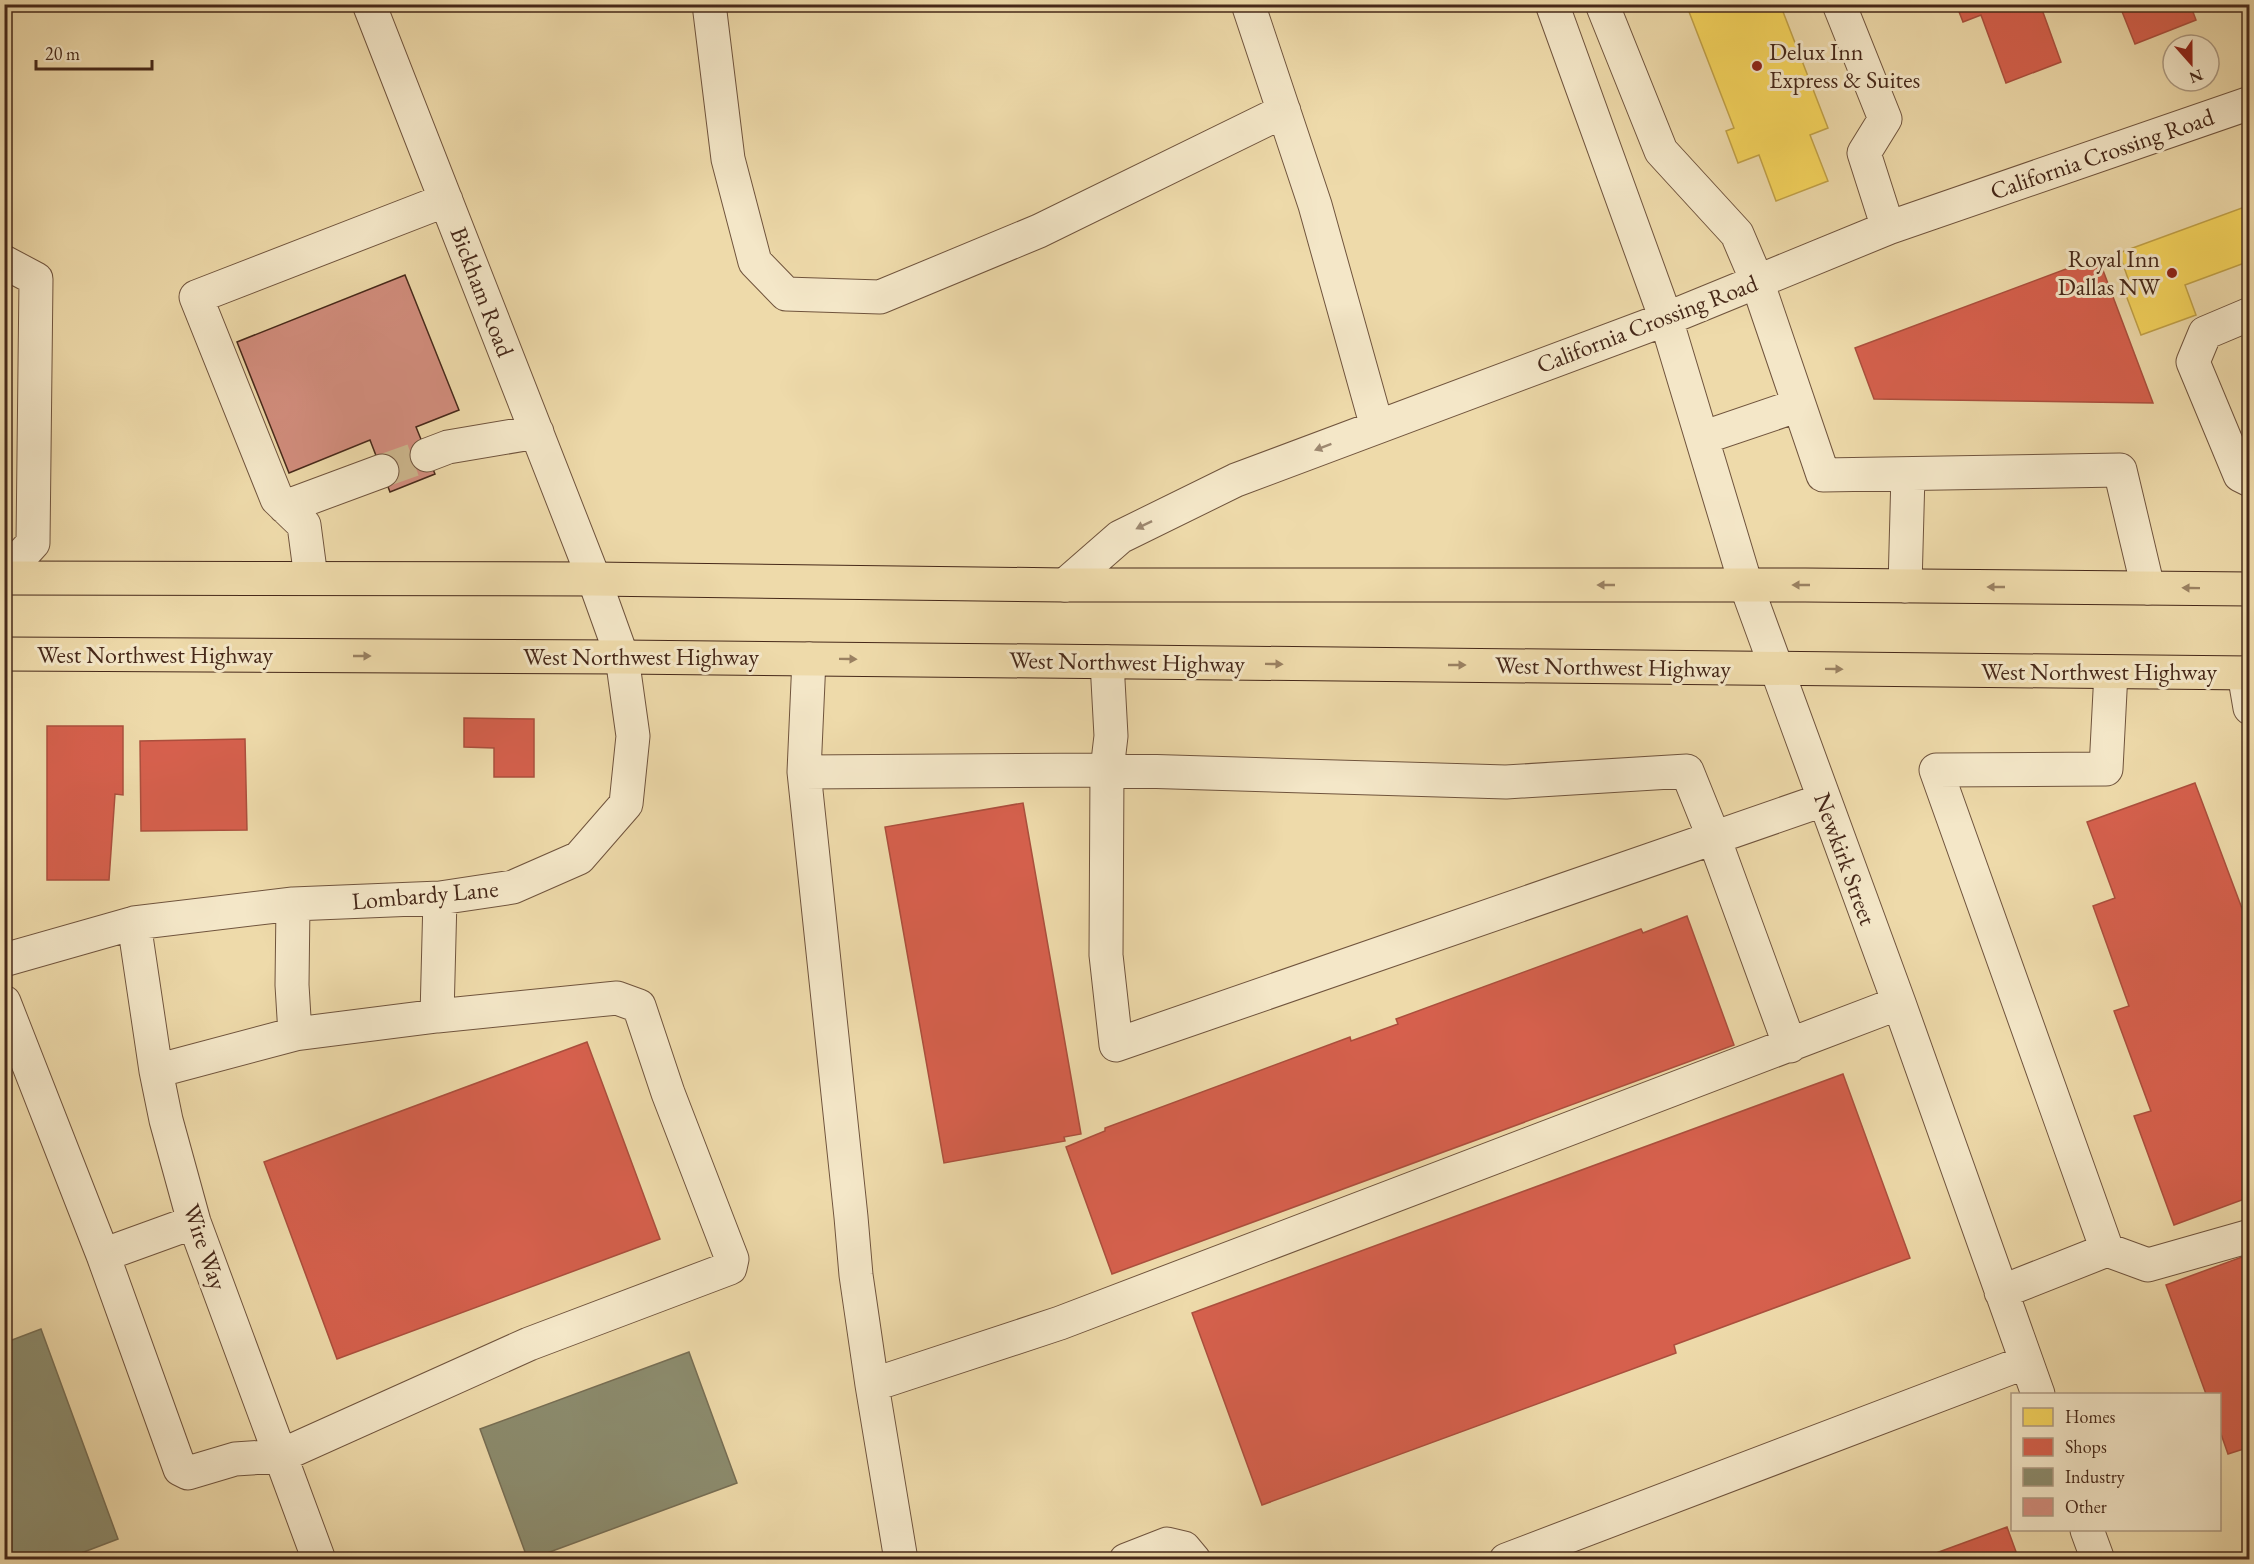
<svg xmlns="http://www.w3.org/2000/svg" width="2254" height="1564" font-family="'EB Garamond',serif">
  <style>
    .homes { fill: #f6d55c; stroke: #c1a148; stroke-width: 1.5 }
    .shops { fill: #d6604d; stroke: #ab4f3d; stroke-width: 1.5 }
    .industry { fill: #8c8c6e; stroke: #776e54; stroke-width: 1.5 }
    .building { fill: #d28d7d; stroke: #462819; stroke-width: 1.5 }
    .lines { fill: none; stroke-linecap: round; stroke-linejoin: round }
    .minor-tunnel { stroke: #ccb68d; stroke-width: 33; stroke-dasharray: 33 16; stroke-linecap: butt }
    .minor-casing { stroke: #70543d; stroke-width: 35 }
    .major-casing { stroke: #462819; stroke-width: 35 }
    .minor { stroke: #f4e7c8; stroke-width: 33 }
    .major { stroke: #eedaaa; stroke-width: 33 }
    .oneway { fill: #9d8870 }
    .oneway2 { fill: #9a8162 }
    .poi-dot { fill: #8f2418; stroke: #f4e7c8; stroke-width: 2 }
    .labels { text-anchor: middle; stroke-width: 6; stroke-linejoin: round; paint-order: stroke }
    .poi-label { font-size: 24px; fill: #462819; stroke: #f4e7c8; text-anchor: start }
    .street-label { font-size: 24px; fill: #462819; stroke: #f4e7c8 }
  </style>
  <rect width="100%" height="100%" fill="#eedaaa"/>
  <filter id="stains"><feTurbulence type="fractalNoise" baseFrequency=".00333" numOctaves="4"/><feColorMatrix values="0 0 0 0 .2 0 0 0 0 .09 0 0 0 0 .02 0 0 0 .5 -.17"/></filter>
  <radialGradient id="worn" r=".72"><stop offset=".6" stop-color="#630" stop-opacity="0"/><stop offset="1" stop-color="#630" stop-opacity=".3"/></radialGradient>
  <!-- homes -->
  <path class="homes" d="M1686,4H1780L1828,128L1810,135L1828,181L1776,201L1759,155L1738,163L1726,131L1734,128Z
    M2250,205V261L2185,285L2196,315L2141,335L2124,290L2131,287L2119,253Z"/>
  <!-- shops -->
  <path class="shops" d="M1956,4H2040L2061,62L2006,83L1981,15L1963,22Z
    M2119,4H2190L2196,20L2135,44Z
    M2098,257L2153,403L1874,399L1855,348Z
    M4,435H5L4,488Z
    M464,718L534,719V777H494V748L464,747Z
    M47,726H123V795L115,794L109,880H47Z
    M245,739L247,830L141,831L140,741Z
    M2195,783L2250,930V1197L2174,1225L2134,1116L2151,1111L2114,1011L2129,1006L2093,906L2115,898L2087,822Z
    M1023,803L1081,1134L1064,1137L1065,1141L944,1163L885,827Z
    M1687,916L1734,1045L1112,1274L1066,1147L1105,1131V1128L1350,1037L1351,1041L1398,1024L1396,1019L1641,929L1643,933Z
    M587,1042L660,1239L337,1359L264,1162Z
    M1843,1074L1910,1258L1674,1345L1676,1353L1262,1505L1192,1313Z
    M2250,1254V1447L2228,1454L2220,1431V1394H2206L2166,1285Z
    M2007,1527L2019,1560H1917Z"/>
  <!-- industry -->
  <path class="industry" d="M41,1329L118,1539L63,1560H4V1343Z
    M689,1352L737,1483L528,1560L480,1429Z"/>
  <!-- building -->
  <path class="building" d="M405,275L459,410L416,427L435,474L390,492L370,440L289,473L237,342Z"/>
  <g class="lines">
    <!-- minor-tunnel -->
    <path class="minor-tunnel" d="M382,471L427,455"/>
    <!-- minor casing -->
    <g class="minor-casing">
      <path id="minor" d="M709,4L728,159L755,262L786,294L880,297L1039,231L1284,111
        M1248,4L1315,205L1377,427
        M1552,4L1666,319L1746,585L1899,1003L2038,1394
        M1602,4L1661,151L1737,234L1757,281L1823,475L2120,470L2148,588
        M1839,4L1885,119L1864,153L1888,228
        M4,262L36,279L33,543L4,575
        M2250,314L2205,333L2193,362L2240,475L2250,480
        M1702,438L1799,405
        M427,455L448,447L537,432
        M285,507L382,471
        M311,578L304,525L277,499L196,297L446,200
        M1065,585L1120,537L1236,480L1666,319L1888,228L2250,103
        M1905,586L1908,474
        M809,659L804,772L851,1217L856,1275L872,1385L1060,1323L1899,1003
        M1107,662L1111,736L1107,770L1106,955L1116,1045L1823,800
        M2244,673L2250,708
        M804,772L1107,770L1506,782L1687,771L1714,838L1790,1046
        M293,904L292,985L295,1034
        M134,923L156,1071L166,1120L194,1222L319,1560
        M4,960L134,923L293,904L440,898L513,887L579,858L626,804L633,736L622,657L594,579L369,4
        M4,1002L103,1255L180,1469L188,1473L235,1459L280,1456L529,1344L730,1268L732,1259L668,1093L639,1006L617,998L437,1016
        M156,1071L295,1034L437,1016L440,898
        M2107,1250L1936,770L2106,769L2111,672
        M103,1255L194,1222
        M2001,1292L2107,1250L2148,1265L2250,1236
        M872,1385L901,1560
        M2087,1530L2098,1560
        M1126,1560L1167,1544L1184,1548L1194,1560
        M1506,1560L2026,1362"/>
    </g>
    <!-- major casing -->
    <g class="major-casing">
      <path id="major" d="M4,578L594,579L1065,585H1805L2250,589
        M4,654L622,657L2250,673"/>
    </g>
    <!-- minor -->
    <use href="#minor" class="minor"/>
    <!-- major -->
    <use href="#major" class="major"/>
  </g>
  <!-- one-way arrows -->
  <defs><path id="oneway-solid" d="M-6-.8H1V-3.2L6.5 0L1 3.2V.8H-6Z" transform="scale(1.5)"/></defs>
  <g class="oneway">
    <use href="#oneway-solid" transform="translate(1323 447) rotate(159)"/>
    <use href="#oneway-solid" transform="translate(1144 525) rotate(154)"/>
  </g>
  <g class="oneway2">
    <use href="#oneway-solid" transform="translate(1606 585) rotate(180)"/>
    <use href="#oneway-solid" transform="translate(1801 585) rotate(-180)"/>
    <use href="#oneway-solid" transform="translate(1996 587) rotate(-180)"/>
    <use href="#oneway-solid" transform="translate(2191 588) rotate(-179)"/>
    <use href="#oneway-solid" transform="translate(362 656)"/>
    <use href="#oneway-solid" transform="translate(848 659) rotate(1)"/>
    <use href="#oneway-solid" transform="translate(1274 664) rotate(1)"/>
    <use href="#oneway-solid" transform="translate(1457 665)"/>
    <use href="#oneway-solid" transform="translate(1834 669) rotate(1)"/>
  </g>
  <!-- markers -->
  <g class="poi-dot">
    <circle cx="1757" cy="66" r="6"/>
    <circle cx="2172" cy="273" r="6"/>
  </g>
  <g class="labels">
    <!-- poi labels -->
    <g class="poi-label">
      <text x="1769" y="60">Delux Inn<tspan x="1769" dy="28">Express &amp; Suites</tspan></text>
      <text x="2160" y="267" text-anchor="end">Royal Inn<tspan x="2160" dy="28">Dallas NW</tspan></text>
    </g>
    <!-- street labels -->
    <g class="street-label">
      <text transform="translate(2102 154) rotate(-19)" y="8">California Crossing Road</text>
      <text transform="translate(482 292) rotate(69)" y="8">Bickham Road</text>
      <text transform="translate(1647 324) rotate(-21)" y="8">California Crossing Road</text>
      <text x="155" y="663">West Northwest Highway</text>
      <text x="641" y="665">West Northwest Highway</text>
      <text transform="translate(1127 662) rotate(1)" y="8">West Northwest Highway</text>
      <text transform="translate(1613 667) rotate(1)" y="8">West Northwest Highway</text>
      <text x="2099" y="680">West Northwest Highway</text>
      <text transform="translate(1845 859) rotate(70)" y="8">Newkirk Street</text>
      <text transform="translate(425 895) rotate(-5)" y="8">Lombardy Lane</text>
      <text transform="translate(205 1247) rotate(71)" y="8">Wire Way</text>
    </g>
  </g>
  <!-- margin -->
  <rect width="2254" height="1564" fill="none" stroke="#eedaaa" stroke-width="24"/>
  <rect x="6" y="6" width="2242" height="1552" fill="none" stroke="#462819" stroke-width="3"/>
  <rect x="12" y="12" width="2230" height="1540" fill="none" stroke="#462819" stroke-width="1.5"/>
  <!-- legend -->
  <rect x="2011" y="1393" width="210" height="138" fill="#f4e7c8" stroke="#ae9b82" stroke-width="1.5"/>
  <rect x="2023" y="1408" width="30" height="18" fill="#f6d55c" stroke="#ae9b82" stroke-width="1.5"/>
  <text x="2065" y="1423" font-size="18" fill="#462819">Homes</text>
  <rect x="2023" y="1438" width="30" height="18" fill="#d6604d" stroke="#ae9b82" stroke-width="1.5"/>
  <text x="2065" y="1453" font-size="18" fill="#462819">Shops</text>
  <rect x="2023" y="1468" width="30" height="18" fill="#8c8c6e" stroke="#ae9b82" stroke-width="1.5"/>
  <text x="2065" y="1483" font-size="18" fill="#462819">Industry</text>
  <rect x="2023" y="1498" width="30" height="18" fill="#d28d7d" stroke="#ae9b82" stroke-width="1.5"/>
  <text x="2065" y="1513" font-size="18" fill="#462819">Other</text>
  <!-- north arrow -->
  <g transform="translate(2191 63) rotate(159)"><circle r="28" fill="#f4e7c8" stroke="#ae9b82" stroke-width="1.5"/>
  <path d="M0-4.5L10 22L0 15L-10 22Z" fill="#8f2418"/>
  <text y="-9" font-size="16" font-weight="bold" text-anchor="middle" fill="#462819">N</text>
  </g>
  <!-- scale -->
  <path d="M36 60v9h116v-9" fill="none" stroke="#462819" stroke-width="3"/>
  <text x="45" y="60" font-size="18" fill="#462819" stroke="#f4e7c8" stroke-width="4.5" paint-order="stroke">20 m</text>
  <rect width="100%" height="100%" filter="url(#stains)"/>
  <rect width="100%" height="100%" fill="url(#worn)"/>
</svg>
